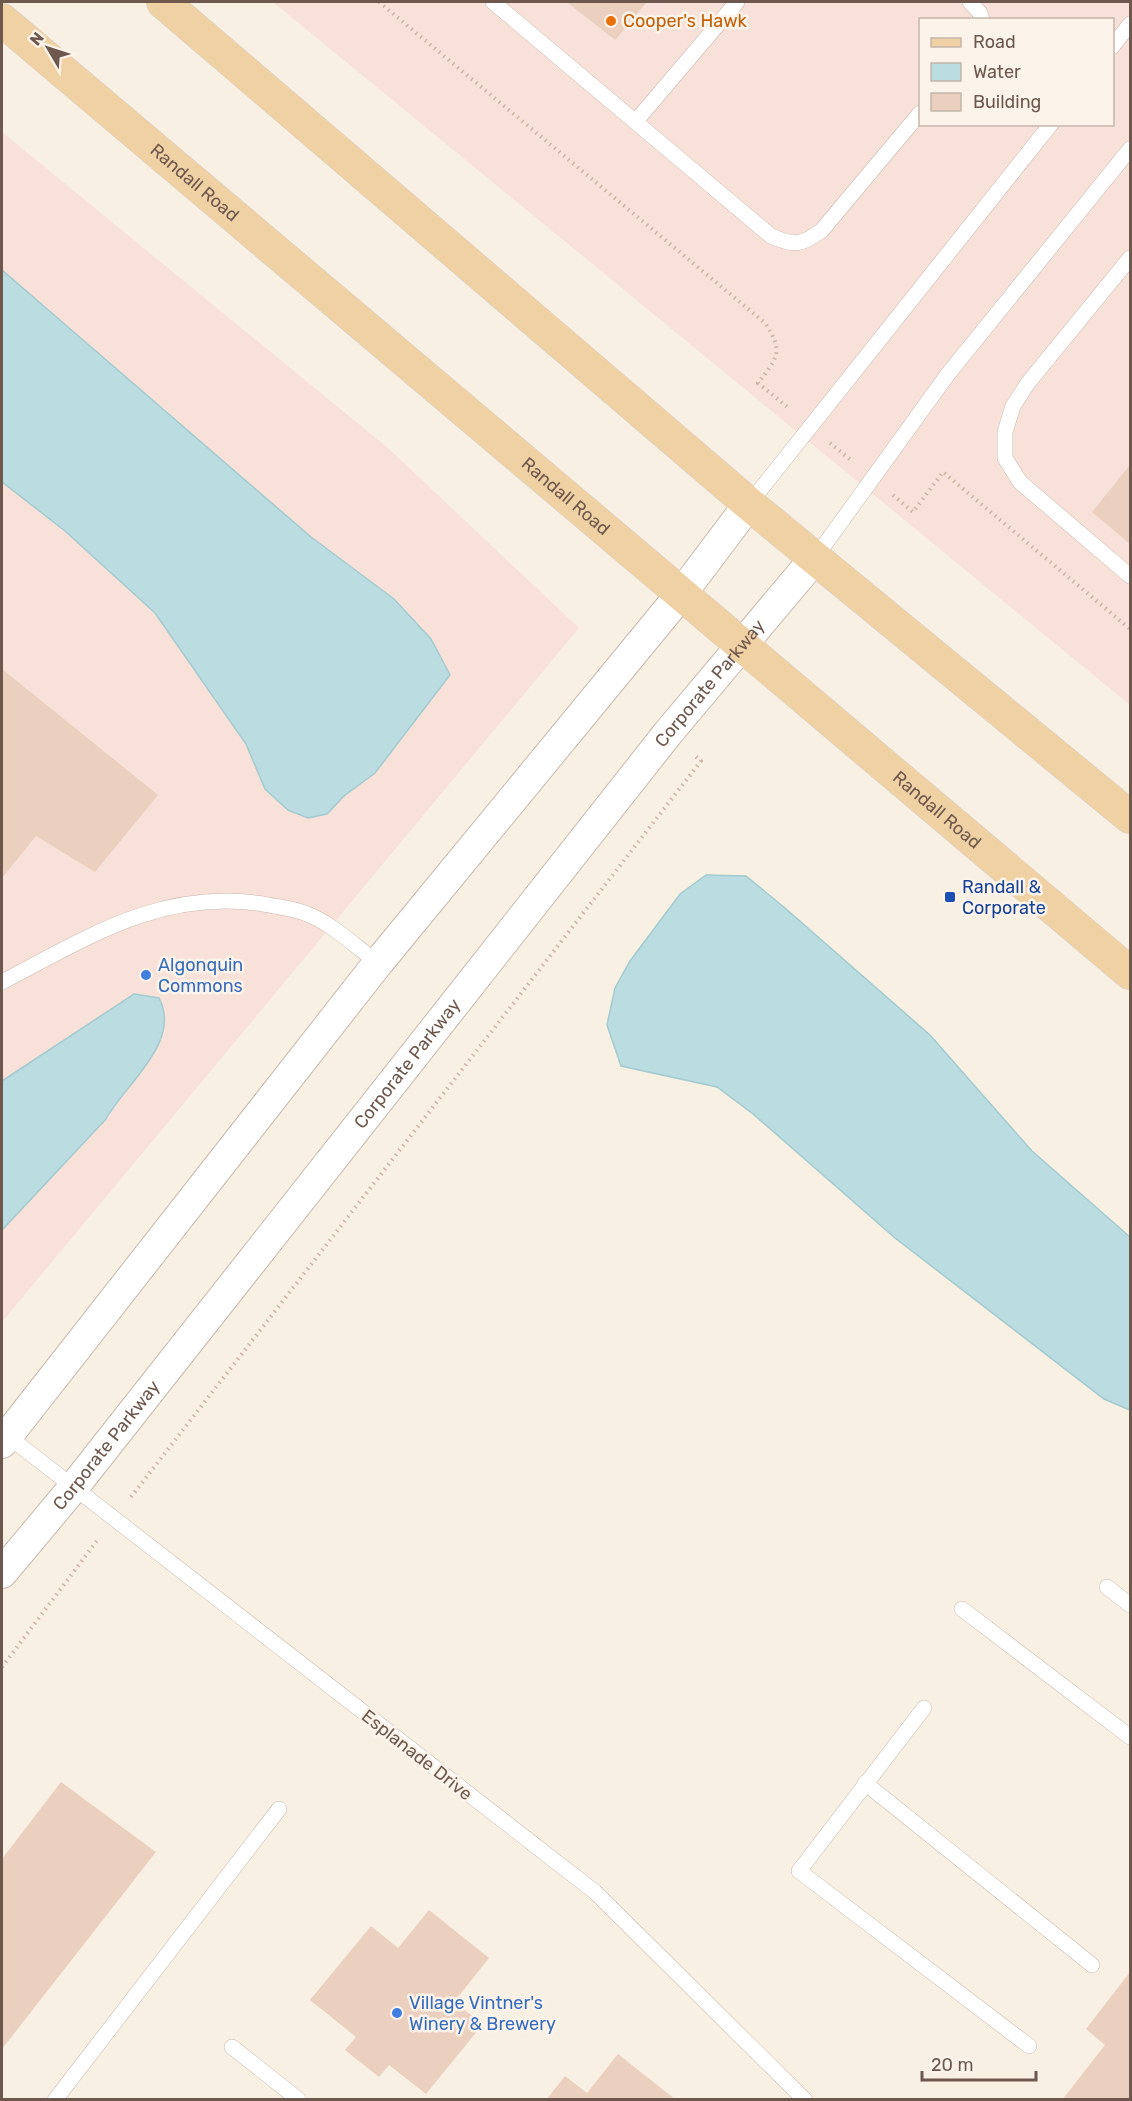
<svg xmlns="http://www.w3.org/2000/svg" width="1132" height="2101" font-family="Rubik,sans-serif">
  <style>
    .commercial { fill: #f8e1d9; fill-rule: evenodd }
    .water { fill: #bbdce0; stroke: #a3cbd0; stroke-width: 1.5 }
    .building { fill: #ebcfbf }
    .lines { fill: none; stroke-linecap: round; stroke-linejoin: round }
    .service-casing { stroke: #c8b8ac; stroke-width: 16 }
    .minor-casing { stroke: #c8b8ac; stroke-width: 32 }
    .primary-casing { stroke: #d6d0cd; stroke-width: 34 }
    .path { stroke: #cfb3a3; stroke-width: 4; stroke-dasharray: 1.5 4.5; stroke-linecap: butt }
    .service { stroke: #fff; stroke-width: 15 }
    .minor { stroke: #fff; stroke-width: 30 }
    .primary { stroke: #f0d1a4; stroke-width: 33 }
    .food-dot { fill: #e8710a; stroke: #fcf4ea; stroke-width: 2 }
    .transit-dot { fill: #1a4fb4; stroke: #fcf4ea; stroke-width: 2 }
    .shop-dot { fill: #3f7fe0; stroke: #fcf4ea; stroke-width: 2 }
    .labels { text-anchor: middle; stroke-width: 5; stroke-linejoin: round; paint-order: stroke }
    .food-label { font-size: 18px; fill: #c56008; stroke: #fcf4ea; text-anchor: start }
    .street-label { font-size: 18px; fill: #6e584d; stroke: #fcf4ea }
    .transit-label { font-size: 18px; fill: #164399; stroke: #fcf4ea; text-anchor: start }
    .shop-label { font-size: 18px; fill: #366cbe; stroke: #fcf4ea; text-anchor: start }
  </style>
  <rect width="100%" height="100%" fill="#f9f0e4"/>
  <!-- commercial -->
  <path class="commercial" d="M273,2H1130V705ZM920,20H1112V124H920Z
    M2,132L388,448L579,628L2,1322Z"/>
  <!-- water -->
  <path class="water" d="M2,270L311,537L394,599L431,639L450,675L375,773L344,796L327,814L308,818L288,810L265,789L246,744L155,613L65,531L2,482Z
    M706,875L746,876L785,908L930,1035L1032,1151L1130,1237V1410L1104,1399L895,1238L753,1114L717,1087L621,1066L607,1025L615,988L630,961L680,894Z
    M134,994L159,998C182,1042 126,1083 106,1119L2,1230V1081Z"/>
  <!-- building -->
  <path class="building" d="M567,2H647L615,40Z
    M1130,465V544L1092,512Z
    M2,669L158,795L95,872L36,836L2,878Z
    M61,1782L156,1852L2,2049V1859Z
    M429,1910L489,1958L454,2002L483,2024L426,2094L389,2065L379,2077L345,2050L356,2037L310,2000L371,1926L398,1948Z
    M1130,1972V2100H1062L1105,2045L1086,2029Z
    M618,2054L676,2100H546L565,2076L587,2093Z"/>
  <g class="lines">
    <!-- service casing -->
    <g class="service-casing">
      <path id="service" d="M493,2L771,236C794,246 801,246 822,230L920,113
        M970,2L980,13L982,20
        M1112,47L1130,24
        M636,121L737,2
        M1130,258L1028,383L1013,406L1005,432V458L1020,482L1130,576
        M749,504L1051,124
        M815,558L948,374L1130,149
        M2,982C86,938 163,888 263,904C277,907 293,908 307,914C333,924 356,947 378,963
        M4,1433L595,1892L805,2100
        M1107,1587L1130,1605
        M962,1609L1130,1737
        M924,1708L799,1871L1029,2046
        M865,1783L1092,1965
        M232,2047L299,2100
        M55,2100L279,1809"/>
    </g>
    <!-- minor casing -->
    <g class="minor-casing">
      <g id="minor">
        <path d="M2,1443L378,963L682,593L749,504"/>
        <path id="s1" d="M2,1573L73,1488L668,733L815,558"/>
      </g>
    </g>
    <!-- primary casing -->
    <g class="primary-casing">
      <g id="primary">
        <path d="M163,2L749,504L1130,817"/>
        <path id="s2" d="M2,20L1130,973"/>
      </g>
    </g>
    <!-- path -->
    <path class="path" d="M379,2L765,323C784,352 778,357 758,383L790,409
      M830,443L852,461
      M893,495L913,512L943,472L1130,629
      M131,1497L701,761L693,754
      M2,1667L99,1538"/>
    <!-- service -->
    <use href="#service" class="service"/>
    <!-- minor -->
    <use href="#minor" class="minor"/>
    <!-- primary -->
    <use href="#primary" class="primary"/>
  </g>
  <!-- markers -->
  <circle class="food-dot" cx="611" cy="21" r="6"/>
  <rect class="transit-dot" x="944" y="891" width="12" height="12" rx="3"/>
  <g class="shop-dot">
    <circle cx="146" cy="975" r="6"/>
    <circle cx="397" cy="2013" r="6"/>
  </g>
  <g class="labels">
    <!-- food labels -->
    <g class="food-label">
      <text x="623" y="27">Cooper's Hawk</text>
    </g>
    <!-- street labels -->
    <g class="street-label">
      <text dy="6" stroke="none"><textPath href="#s2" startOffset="252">Randall Road</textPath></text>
      <text dy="6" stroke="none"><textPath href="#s2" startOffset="738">Randall Road</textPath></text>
      <text dy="6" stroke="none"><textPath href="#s1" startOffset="1137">Corporate Parkway</textPath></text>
      <text dy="6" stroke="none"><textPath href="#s2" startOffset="1224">Randall Road</textPath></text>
      <text dy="6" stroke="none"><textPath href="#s1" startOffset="651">Corporate Parkway</textPath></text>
      <text dy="6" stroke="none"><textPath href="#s1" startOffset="165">Corporate Parkway</textPath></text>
      <text transform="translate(417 1755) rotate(38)" y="6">Esplanade Drive</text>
    </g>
    <!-- transit labels -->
    <g class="transit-label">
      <text x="962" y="893">Randall &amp;<tspan x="962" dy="21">Corporate</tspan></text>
    </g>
    <!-- shop labels -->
    <g class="shop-label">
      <text x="158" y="971">Algonquin<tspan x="158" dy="21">Commons</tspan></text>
      <text x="409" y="2009">Village Vintner's<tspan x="409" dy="21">Winery &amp; Brewery</tspan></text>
    </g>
  </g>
  <!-- border -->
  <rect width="1132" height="2101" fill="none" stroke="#6e584d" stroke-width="6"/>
  <!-- legend -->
  <rect x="919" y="18" width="195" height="108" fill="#fcf4ea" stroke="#c3b6ab" stroke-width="1.5"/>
  <rect x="931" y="38" width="30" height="9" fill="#f0d1a4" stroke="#c3b6ab" stroke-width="1.5"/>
  <text x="973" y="48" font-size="18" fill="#6e584d">Road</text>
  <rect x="931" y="63" width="30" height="18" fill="#bbdce0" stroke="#c3b6ab" stroke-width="1.5"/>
  <text x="973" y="78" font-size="18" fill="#6e584d">Water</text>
  <rect x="931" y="93" width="30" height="18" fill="#ebcfbf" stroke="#c3b6ab" stroke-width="1.5"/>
  <text x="973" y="108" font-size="18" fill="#6e584d">Building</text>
  <!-- north arrow -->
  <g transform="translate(48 48) rotate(309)" stroke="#fcf4ea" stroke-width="4.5" paint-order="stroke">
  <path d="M0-4.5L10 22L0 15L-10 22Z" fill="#6e584d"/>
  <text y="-9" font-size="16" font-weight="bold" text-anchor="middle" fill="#6e584d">N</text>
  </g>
  <!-- scale -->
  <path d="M922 2071v9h114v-9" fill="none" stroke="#6e584d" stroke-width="3"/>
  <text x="931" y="2071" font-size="18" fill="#6e584d" stroke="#fcf4ea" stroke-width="4.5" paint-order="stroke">20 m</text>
</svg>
